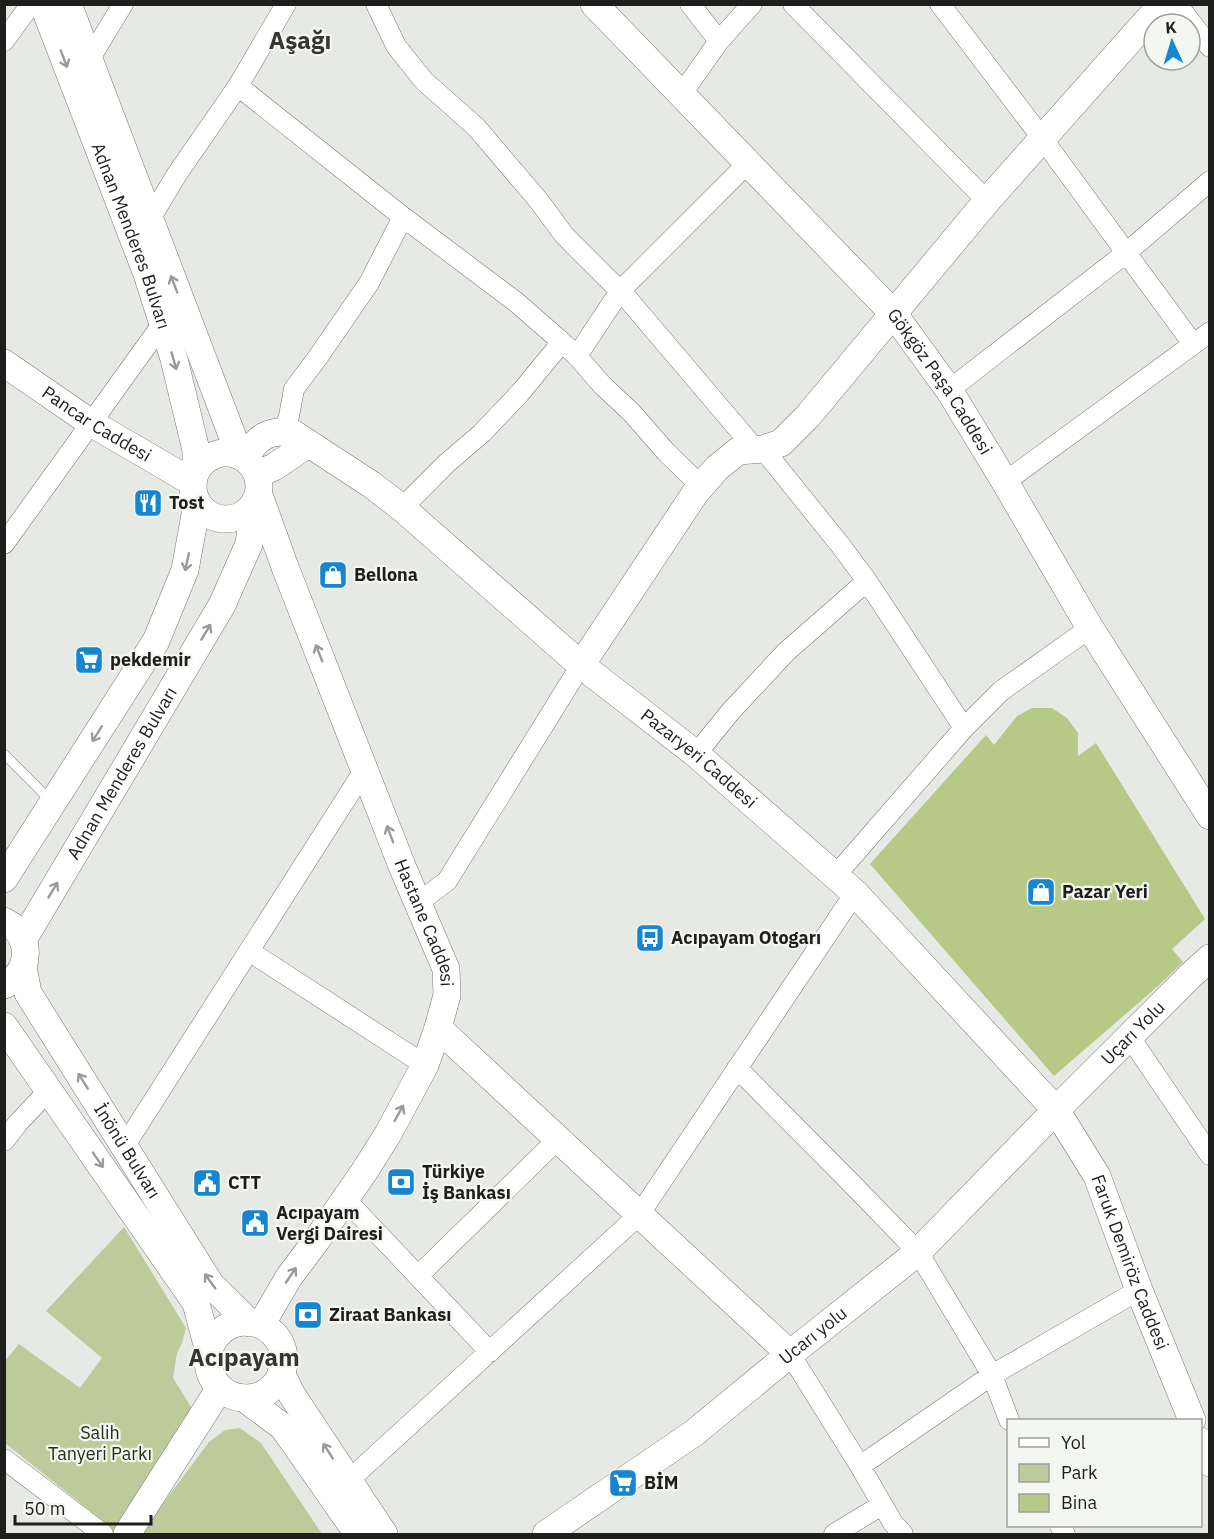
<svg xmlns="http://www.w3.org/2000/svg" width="1214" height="1539" font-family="'IBM Plex Sans',sans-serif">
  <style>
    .green { fill: #bdcb9a }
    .building { fill: #b6c986 }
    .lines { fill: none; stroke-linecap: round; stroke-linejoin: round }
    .lane-casing { stroke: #757772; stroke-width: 10 }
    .street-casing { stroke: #757772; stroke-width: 21 }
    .secondary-casing { stroke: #757772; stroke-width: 28 }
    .lane { stroke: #fff; stroke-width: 9 }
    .street { stroke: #fff; stroke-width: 20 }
    .secondary { stroke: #fff; stroke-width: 27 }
    .oneway { stroke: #9a9a99 }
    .labels { text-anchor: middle; stroke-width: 4.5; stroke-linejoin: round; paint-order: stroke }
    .street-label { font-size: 18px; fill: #1e1e1d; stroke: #f4f6f1 }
    .poi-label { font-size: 18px; font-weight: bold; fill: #1e1e1d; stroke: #f4f6f1; text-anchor: start }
    .park-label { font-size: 18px; fill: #272e11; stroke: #f4f6f1 }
    .district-label { font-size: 24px; font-weight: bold; fill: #353632; stroke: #f4f6f1 }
  </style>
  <rect width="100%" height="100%" fill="#e7e9e4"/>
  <!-- green -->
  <path class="green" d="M124,1227L186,1328L182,1343L177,1353L173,1378L193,1410L114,1530L5,1443L4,1362L19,1344L80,1388L102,1358L46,1311Z
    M240,1428L261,1443L322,1534H140L209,1442L225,1430Z"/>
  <!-- building -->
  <path class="building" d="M1032,708H1052L1067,718L1078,733V756L1096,743L1205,919L1172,949L1183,962L1158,986L1054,1076L870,864L986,735L994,745L1017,716Z"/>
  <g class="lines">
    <!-- lane casing -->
    <g class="lane-casing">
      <path id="lane" d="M4,754L51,801"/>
    </g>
    <!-- street casing -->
    <g class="street-casing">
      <path id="street" d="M376,4L396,46L424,81L476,127L539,201L564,235L627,298L756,450
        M793,4L987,201
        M940,4L1042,138L1193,344
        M1177,4L1210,47
        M4,41L31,4
        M719,41L752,4
        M89,60L123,4
        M238,86L403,217L516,302L555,336L577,356L602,385L632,413L666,452L701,486
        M681,95L719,41L690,4
        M150,219L177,174L238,86L286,4
        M577,356L620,291L747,164
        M949,390L1126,253L1210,181
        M283,432L289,416L294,389L318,357L369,283L403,217
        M763,449L841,546L867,581L964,728
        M1005,482L1210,332
        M402,508L447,463L482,433L520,393L562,342
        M4,544L163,323
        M696,754L731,711L786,652L867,581
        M836,875L964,728L1001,691L1090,628
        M418,903L447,881L581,665
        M249,951L425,1065
        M1129,1036L1210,1155
        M737,1068L855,1187L918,1252L992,1375L1009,1420
        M4,1141L18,1123L49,1090
        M124,1147L365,769
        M345,1199L490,1352
        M418,1276L558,1139
        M790,1354L860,1466L893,1523L903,1534
        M4,1459L103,1534
        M860,1466L992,1375L1139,1290
        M348,1481L639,1215L855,893
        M1060,1526L1065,1534
        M834,1534L882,1505"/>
    </g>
    <!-- secondary casing -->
    <g class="secondary-casing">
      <g id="secondary">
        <path id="s1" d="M43,4L147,274L174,359L196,450V471"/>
        <path d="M68,4L240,456"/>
        <path id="s2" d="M594,4L893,313L949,390L1005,482L1090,628L1210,816"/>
        <path id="s3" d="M4,363L91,423L192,482"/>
        <circle cx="226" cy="486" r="33"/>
        <path id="s4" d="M244,458C258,437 269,428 294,434L372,485L402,508L581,665L696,754L855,893L1056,1110L1097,1176L1139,1290L1192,1420"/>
        <path d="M257,474L274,467L308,444"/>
        <path id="s5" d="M259,495L285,567L402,866L446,969L447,995L438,1028L425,1065L388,1134L364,1172L316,1241L289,1277L261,1325"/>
        <path d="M581,665L696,492L717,468L738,451L763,449L781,443L808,416L987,201L1162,4"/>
        <path d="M4,879L156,641L185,570L197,504"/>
        <path d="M4,921C8,924 13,926 16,929C29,943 28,964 16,977C13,981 8,983 4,985"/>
        <path id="s6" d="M23,940L222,605L249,544L254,504"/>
        <path id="s7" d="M23,967L28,993L211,1285L250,1323"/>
        <path d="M4,1026L196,1303L209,1352"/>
        <path d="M438,1028L790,1354"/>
        <circle cx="246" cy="1360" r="38"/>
        <path d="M281,1373L292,1395L384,1534"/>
        <path d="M244,1398L283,1427L358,1534"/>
        <path d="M1200,1441L1210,1463"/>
        <path d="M127,1534L220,1388"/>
        <path id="s8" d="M546,1534L694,1433L790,1354L918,1252L1056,1110L1190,976L1210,958"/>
      </g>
    </g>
    <!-- lane -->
    <use href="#lane" class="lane"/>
    <!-- street -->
    <use href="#street" class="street"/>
    <!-- secondary -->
    <use href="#secondary" class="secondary"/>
  </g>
  <!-- one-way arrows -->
  <defs><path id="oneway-shaft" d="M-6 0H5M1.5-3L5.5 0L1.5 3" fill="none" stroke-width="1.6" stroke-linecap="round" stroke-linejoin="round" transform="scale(1.5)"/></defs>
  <g class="oneway">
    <use href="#oneway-shaft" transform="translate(64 59) rotate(69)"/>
    <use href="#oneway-shaft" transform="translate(174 284) rotate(-111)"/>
    <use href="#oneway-shaft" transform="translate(174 361) rotate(74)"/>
    <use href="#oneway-shaft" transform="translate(187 562) rotate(102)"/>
    <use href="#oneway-shaft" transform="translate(206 632) rotate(-59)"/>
    <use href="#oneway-shaft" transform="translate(319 653) rotate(-112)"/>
    <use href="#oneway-shaft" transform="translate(97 734) rotate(122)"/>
    <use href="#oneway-shaft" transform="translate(390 834) rotate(-111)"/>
    <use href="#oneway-shaft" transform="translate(53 890) rotate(-59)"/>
    <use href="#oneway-shaft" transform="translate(83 1081) rotate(-122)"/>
    <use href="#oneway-shaft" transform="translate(399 1113) rotate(-61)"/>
    <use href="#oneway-shaft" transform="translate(98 1160) rotate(55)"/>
    <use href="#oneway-shaft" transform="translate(291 1275) rotate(-56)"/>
    <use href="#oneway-shaft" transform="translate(210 1281) rotate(-126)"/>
    <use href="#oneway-shaft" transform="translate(328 1451) rotate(-123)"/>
  </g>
  <!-- icons -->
  <defs>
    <g id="restaurant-square" transform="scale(1.5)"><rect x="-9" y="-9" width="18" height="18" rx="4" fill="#1586cf" stroke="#f4f6f1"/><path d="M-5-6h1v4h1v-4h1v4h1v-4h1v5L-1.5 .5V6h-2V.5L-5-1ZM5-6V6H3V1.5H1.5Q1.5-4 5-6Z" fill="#fff"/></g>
    <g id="shop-square" transform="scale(1.5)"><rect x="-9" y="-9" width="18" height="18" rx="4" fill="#1586cf" stroke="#f4f6f1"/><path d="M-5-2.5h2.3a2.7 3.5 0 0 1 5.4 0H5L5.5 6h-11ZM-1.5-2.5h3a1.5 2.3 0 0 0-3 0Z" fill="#fff"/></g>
    <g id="supermarket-square" transform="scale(1.5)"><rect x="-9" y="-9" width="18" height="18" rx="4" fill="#1586cf" stroke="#f4f6f1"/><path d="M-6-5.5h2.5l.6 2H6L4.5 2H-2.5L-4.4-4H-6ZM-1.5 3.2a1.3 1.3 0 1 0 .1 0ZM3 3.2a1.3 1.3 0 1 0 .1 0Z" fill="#fff"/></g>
    <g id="bus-square" transform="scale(1.5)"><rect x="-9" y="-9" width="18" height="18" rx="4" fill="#1586cf" stroke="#f4f6f1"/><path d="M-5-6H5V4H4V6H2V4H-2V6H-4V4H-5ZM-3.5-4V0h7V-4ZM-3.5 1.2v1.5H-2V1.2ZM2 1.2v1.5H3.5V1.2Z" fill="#fff"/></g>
    <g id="bank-square" transform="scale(1.5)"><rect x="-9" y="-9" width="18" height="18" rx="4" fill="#1586cf" stroke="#f4f6f1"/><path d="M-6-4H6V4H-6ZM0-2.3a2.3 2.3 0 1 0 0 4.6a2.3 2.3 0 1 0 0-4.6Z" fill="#fff"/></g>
    <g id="civic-square" transform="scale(1.5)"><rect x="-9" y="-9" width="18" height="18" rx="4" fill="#1586cf" stroke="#f4f6f1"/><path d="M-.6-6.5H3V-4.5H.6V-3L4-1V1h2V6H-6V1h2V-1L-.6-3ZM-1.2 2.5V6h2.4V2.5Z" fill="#fff"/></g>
  </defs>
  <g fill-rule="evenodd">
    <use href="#restaurant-square" x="148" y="503"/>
    <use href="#shop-square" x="333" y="575"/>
    <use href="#supermarket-square" x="89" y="660"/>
    <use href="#shop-square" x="1041" y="892"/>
    <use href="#bus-square" x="650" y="938"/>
    <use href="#bank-square" x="401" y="1182"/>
    <use href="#civic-square" x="207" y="1183"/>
    <use href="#civic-square" x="255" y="1223"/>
    <use href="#bank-square" x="308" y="1315"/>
    <use href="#supermarket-square" x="623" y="1483"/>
  </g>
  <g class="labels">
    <!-- street labels -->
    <g class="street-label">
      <text dy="6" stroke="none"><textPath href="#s1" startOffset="248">Adnan Menderes Bulvarı</textPath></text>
      <text dy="6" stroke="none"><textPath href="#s2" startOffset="513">Gökgöz Paşa Caddesi</textPath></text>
      <text dy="6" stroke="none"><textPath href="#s3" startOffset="111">Pancar Caddesi</textPath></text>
      <text dy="6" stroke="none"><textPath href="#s4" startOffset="580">Pazaryeri Caddesi</textPath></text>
      <text dy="6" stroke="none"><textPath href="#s6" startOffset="194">Adnan Menderes Bulvarı</textPath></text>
      <text dy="6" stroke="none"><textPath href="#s5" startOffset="459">Hastane Caddesi</textPath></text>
      <text dy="6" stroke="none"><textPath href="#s8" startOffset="774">Uçarı Yolu</textPath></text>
      <text dy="6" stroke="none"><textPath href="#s7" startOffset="213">İnönü Bulvarı</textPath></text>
      <text dy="6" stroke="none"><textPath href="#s4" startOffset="1252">Faruk Demiröz Caddesi</textPath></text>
      <text dy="6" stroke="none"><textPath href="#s8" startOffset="333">Ucarı yolu</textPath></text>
    </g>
    <!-- poi labels -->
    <g class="poi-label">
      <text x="169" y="509">Tost</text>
      <text x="354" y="581">Bellona</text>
      <text x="110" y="666">pekdemir</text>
      <text x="1062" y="898">Pazar Yeri</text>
      <text x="671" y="944">Acıpayam Otogarı</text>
      <text x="422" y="1178">Türkiye<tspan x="422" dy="21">İş Bankası</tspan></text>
      <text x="228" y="1189">CTT</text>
      <text x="276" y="1219">Acıpayam<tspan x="276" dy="21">Vergi Dairesi</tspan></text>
      <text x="329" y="1321">Ziraat Bankası</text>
      <text x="644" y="1489">BİM</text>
    </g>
    <!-- park labels -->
    <g class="park-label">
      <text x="100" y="1439">Salih<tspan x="100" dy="21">Tanyeri Parkı</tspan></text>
    </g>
    <!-- district labels -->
    <g class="district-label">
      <text x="300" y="49">Aşağı</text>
      <text x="244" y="1366">Acıpayam</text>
    </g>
  </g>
  <!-- border -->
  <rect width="1214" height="1539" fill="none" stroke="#1e1e1d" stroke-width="12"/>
  <!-- legend -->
  <rect x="1007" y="1419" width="195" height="108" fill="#f4f6f1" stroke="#9ea09c" stroke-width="1.5"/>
  <rect x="1019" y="1438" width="30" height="9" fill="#ffffff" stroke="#9ea09c" stroke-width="1.5"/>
  <text x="1061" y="1449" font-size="18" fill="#1e1e1d">Yol</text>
  <rect x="1019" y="1464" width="30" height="18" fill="#bdcb9a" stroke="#9ea09c" stroke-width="1.5"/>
  <text x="1061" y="1479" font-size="18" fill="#1e1e1d">Park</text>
  <rect x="1019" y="1494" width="30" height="18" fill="#b6c986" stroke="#9ea09c" stroke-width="1.5"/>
  <text x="1061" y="1509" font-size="18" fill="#1e1e1d">Bina</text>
  <!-- north arrow -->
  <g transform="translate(1172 42) rotate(356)"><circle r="28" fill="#f4f6f1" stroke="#9ea09c" stroke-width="1.5"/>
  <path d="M0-4.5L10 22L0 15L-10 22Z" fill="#1586cf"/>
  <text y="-9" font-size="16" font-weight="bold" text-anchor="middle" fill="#1e1e1d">K</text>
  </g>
  <!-- scale -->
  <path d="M15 1515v9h136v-9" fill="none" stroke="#1e1e1d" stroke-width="3"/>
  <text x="24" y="1515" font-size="18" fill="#1e1e1d" stroke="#f4f6f1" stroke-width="4.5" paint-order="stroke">50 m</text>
</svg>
